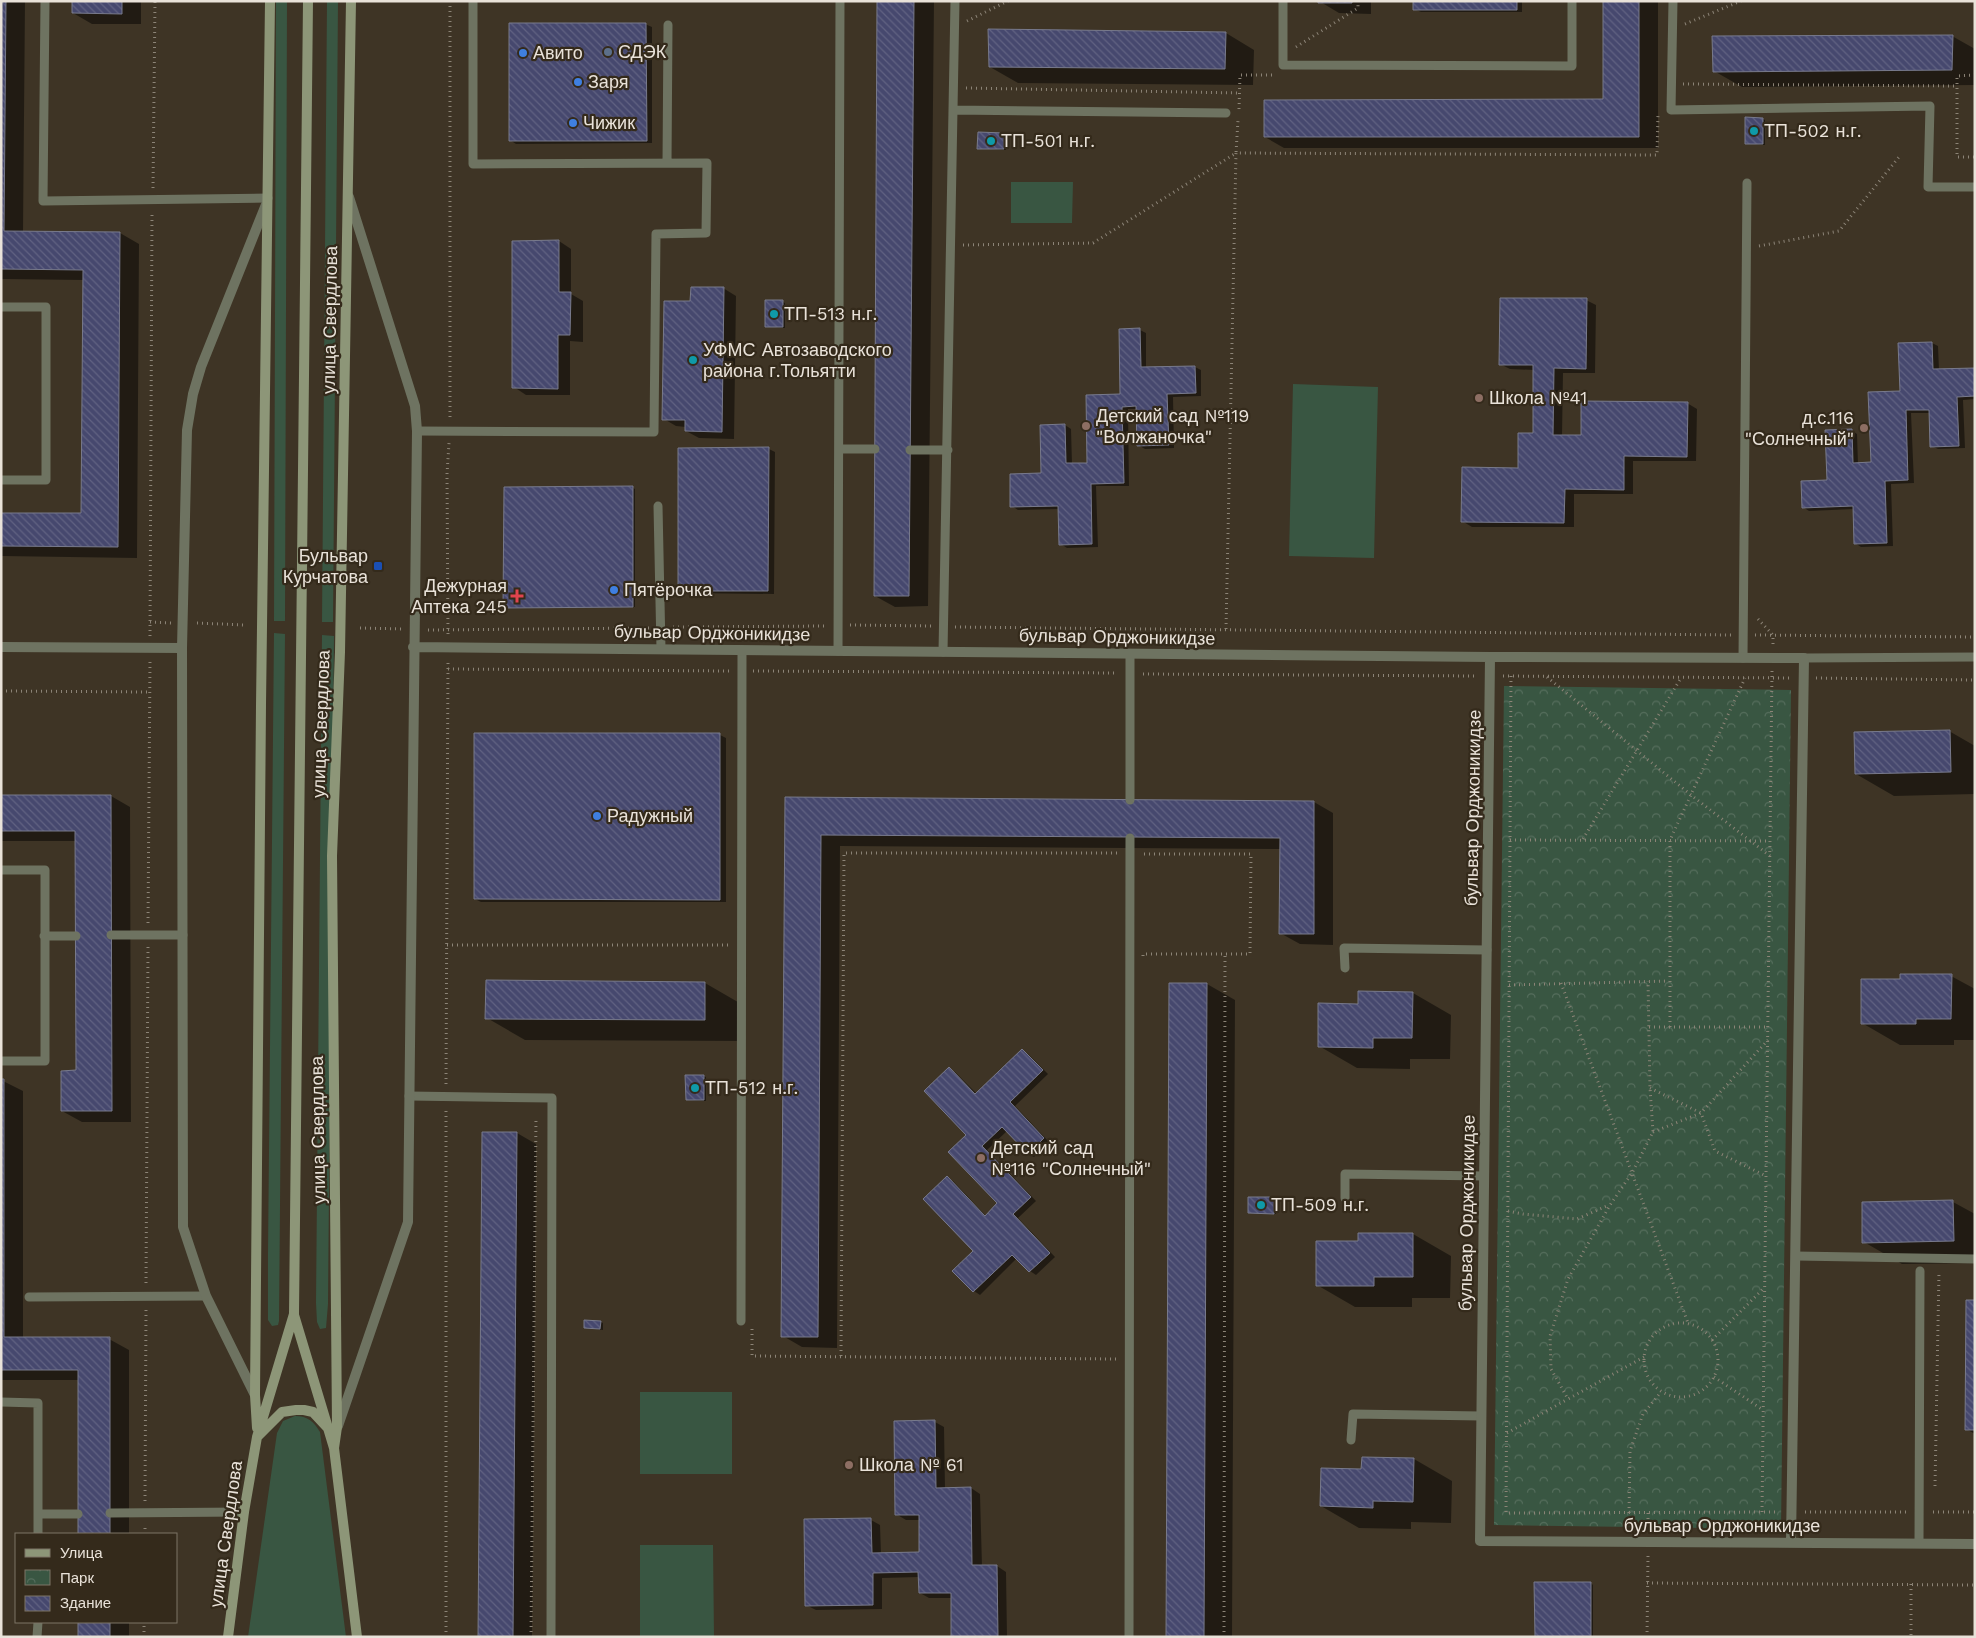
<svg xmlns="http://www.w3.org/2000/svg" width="1976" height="1638" font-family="'Work Sans',sans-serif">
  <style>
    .green { fill: #395642 }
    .park { fill: url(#park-crowns) }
    .shadow { fill: #0007 }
    .building { fill: url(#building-back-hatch); stroke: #787a8c }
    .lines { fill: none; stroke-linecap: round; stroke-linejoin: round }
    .path { stroke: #8c8477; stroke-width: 3; stroke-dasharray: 1 4; stroke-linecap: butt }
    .lane { stroke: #6e7361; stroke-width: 9 }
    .street { stroke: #6e7361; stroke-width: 10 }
    .secondary { stroke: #8d9678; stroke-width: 10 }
    .service-dot { fill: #5c6f8a; stroke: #342a1b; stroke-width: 2 }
    .shop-dot { fill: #3f7fe0; stroke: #342a1b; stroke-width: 2 }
    .culture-dot { fill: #0f9aa8; stroke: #342a1b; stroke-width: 2 }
    .education-dot { fill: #8d6e63; stroke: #342a1b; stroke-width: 2 }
    .transit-dot { fill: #1a4fb4; stroke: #342a1b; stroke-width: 2 }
    .health-dot { fill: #e0444e; stroke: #342a1b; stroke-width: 2 }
    .labels { text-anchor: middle; stroke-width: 4.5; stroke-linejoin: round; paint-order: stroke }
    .poi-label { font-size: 18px; fill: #e9e2d9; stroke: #342a1b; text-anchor: start }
    .street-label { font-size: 18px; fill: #e9e2d9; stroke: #342a1b }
  </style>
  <defs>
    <pattern id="park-crowns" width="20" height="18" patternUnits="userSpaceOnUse" patternTransform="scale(1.25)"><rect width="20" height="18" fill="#395642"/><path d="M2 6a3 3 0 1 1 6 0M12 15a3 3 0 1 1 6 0" fill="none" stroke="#566e5d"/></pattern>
    <pattern id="building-back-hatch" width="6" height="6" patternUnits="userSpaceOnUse" patternTransform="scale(1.25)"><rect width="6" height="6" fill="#46486e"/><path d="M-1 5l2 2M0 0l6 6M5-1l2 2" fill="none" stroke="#616282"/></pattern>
  </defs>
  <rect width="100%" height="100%" fill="#3e3425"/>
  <!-- green -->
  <path class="green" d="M276,1H287L285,621H274Z
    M327,1H338L333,622H322Z
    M1011,182H1073L1072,223H1011Z
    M1293,384L1378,387L1374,558L1289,556Z
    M274,633L285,634L279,1321L278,1325L272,1326L268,1320V1253Z
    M322,635L334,636L328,1304L326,1328L320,1329L317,1322L316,1303Z
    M640,1392H732V1474H640Z
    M295,1416C308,1416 314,1422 320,1432L346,1637H248L277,1433L283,1421Z
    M640,1545H713L714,1637H640Z"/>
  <!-- park -->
  <path class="park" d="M1504,686L1791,690L1781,1529L1494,1525Z"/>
  <!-- shadow -->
  <path class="shadow" d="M1,1H25L23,232L120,233L139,244L137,558L1,556V514L82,515L84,280L1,279Z
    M73,1H141V24H92L73,13Z
    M878,1H934L928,606L895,607L875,596Z
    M1319,1H1371V14L1339,13Z
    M1414,1H1522V12H1421L1414,9Z
    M1605,1H1658V148H1284L1265,137L1604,101Z
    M645,24L652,27V143L516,144L510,140Z
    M1226,33L1254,50L1253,85L1018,83L990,67Z
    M1952,36L1975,49V85L1742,87L1714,71Z
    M1763,119L1765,120V145L1746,143Z
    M1004,134L1006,136V150L979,148Z
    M559,241L571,249V294L583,301V342L570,341V395H526L514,387Z
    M723,288L736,296L734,439L699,438L686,431V427L676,426L664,419L692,302Z
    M1586,300L1596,305L1595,373H1563L1562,436H1583L1687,403L1697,409L1696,461H1633V494H1574V527H1472L1462,521L1519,469L1535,435V370L1510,369L1500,364Z
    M783,302L785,303V328L766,326Z
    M1140,330L1146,333V368L1195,367L1201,370V396L1173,397L1174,448L1145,449L1138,445V409H1128L1129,486H1096L1098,547L1067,548L1061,544L1060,509L1018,510L1012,506L1042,474L1065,425L1071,429L1072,464H1089L1121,395Z
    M1932,343L1938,346L1939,370L1975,369V399L1963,400L1965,448L1938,449L1932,446L1930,413H1911L1914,483L1891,484L1893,546L1861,547L1855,543L1854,509L1809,511L1803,507L1828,481L1851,430L1857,434L1858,464H1872L1901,392Z
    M769,449L775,452L774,594L685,593L679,590Z
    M633,488L635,489V607L507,608L504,607Z
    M1949,731L1975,746V794L1894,796L1856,774Z
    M475,734L720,735L726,738V902H481L475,899Z
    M1,796H111L130,807L131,1122H82L62,1111L77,1072V841H1Z
    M786,799L1314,802L1333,813V945L1300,944L1280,933L1281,849L840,846L837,1348L802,1347L783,1336Z
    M1951,976L1975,989V1040H1954V1045H1900L1862,1023L1901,980Z
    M705,983L743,1005V1041L525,1040L487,1018Z
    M1207,984L1235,1000L1232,1637H1167Z
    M1413,993L1451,1015L1450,1059H1410V1069L1357,1068L1319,1046L1359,1005Z
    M1022,1050L1028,1054L1048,1074L1015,1106L1049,1142L1034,1157L1028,1154L1007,1131L987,1150L1036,1201L1018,1218L1055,1257L1036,1275L1030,1271L1017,1258L980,1295L974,1291L975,1251L947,1178L953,1181L986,1216L999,1203L967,1135L949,1069L955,1072L977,1094Z
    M703,1076L706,1077V1101L687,1100Z
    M1,1080L23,1091V1339H109L129,1350V1534H79V1380H1Z
    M517,1133L536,1144L532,1637H479Z
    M1274,1198L1276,1200V1214L1249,1212Z
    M1953,1202L1975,1214V1263L1902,1264L1864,1242Z
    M1413,1234L1451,1256L1450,1298H1412V1307H1355L1317,1285L1359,1242Z
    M1975,1302V1434L1966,1429Z
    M601,1322L603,1323V1330L585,1327Z
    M895,1422H935L944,1427L945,1489L971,1488L980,1494L982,1566H997L1006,1572L1007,1637H953L952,1598H929L920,1593L919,1577L882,1578V1609L816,1610L806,1605L871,1520L880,1525L881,1554H920V1520H906L896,1514Z
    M1363,1458L1414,1459L1452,1481L1451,1523L1411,1522V1529L1359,1528L1321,1506L1363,1470Z
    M1591,1583L1593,1585V1637H1536Z
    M79,1622H129V1637H79Z"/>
  <!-- building -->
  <path class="building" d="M1,1H6L4,231L120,232L118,547L1,546V513H81L83,270L1,269Z
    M72,1H122V14L72,13Z
    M877,1H914L909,596H874Z
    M1318,1H1352V3H1318Z
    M1413,1H1517V10H1413Z
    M1603,1H1639V137H1264V100L1603,99Z
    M509,23H646L647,141H509Z
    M988,29L1226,32L1225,69L989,67Z
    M1953,35L1952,70L1713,72L1712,36Z
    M1745,117L1763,118V144H1745Z
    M978,132L1004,133V149H977Z
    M559,240V292H571L570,335H558V389L512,388V241Z
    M691,287H724L722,432L685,431V420H662L664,301H690Z
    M1500,298H1587L1586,369L1554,368L1553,435H1581V401L1688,402L1687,457L1624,456V490L1565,489L1564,523L1461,522L1462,467L1518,468V433H1533V365H1499Z
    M765,300H783V327H765Z
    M1140,328L1141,367L1195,366L1196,393L1167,394L1169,445L1137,446L1136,406L1122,407L1124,483L1091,484L1092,544L1059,545L1058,506L1010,507V474L1041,473L1040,425L1065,424L1066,463H1087L1086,395L1120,394L1119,329Z
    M1932,342L1933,369L1975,368V396L1957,397L1959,446L1930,447L1929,410H1906L1908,480L1885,481L1887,543L1854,544L1853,506L1802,508L1801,481L1827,480L1825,430L1852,429L1853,463L1871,462L1868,392L1900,391L1898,343Z
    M769,447L768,591H678V448Z
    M633,486V607L503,608L504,487Z
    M1950,730L1951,772L1855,774L1854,732Z
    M474,733H720V900L474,899Z
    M1,795H111L112,1111H61V1071L76,1070L75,831H1Z
    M785,797L1314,801V934H1279L1280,838L821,835L818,1337H781Z
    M1900,974H1952L1951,1019H1916V1024H1861V979H1900Z
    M486,980L705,982V1020L485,1019Z
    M1169,983H1207L1204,1637H1166Z
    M1358,991L1413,992L1412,1038H1373V1048L1318,1047V1003L1358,1004Z
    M1022,1049L1043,1070L1010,1102L1044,1138L1028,1154L1002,1127L982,1146L1031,1197L1013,1214L1050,1253L1029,1272L1012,1255L973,1292L952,1271L973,1251L923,1199L947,1176L985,1216L997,1203L948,1152L966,1135L924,1091L949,1067L975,1094Z
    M685,1075H704V1100H686Z
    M1,1079H4V1337H110V1534H78V1370H1Z
    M482,1132H517L513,1637H478Z
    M1248,1197H1274V1214L1248,1213Z
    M1953,1200L1954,1241L1862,1243V1202Z
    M1358,1233H1413V1277H1374V1286H1316V1241H1358Z
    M1966,1300H1975V1430H1965Z
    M584,1320L601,1321L600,1329L584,1328Z
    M935,1420L936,1488L971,1487L972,1565H997L998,1637H951V1593H919L918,1572L873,1573V1605L805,1606L804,1519L871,1518L872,1553L919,1552V1515H895L894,1421Z
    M1362,1457L1414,1458L1413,1502L1373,1501V1508L1320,1506L1321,1468L1361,1469Z
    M1534,1582H1591V1637H1535Z
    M78,1622H110V1637H78Z"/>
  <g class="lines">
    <!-- path -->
    <path class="path" d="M450,1V419
      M967,21L1008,1
      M1685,24L1741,1
      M1296,47L1358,8V1
      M1975,75L1957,76V157H1975
      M1683,84L1958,86
      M966,88L1240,93
      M1239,109L1240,75H1274
      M153,188L155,1
      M963,245L1093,243L1236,153L1238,120
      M1759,246L1839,231L1899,157
      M1758,619L1773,635V644
      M150,622L171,623
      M197,623L244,625
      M850,625L932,626
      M673,627L827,626
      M955,627L1732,635
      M360,628L402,629
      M1226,629L1236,153L1657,155L1658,114
      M428,630L649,628
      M448,634L447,474L449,443
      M1755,635L1975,637
      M150,636L152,212
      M448,669L730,671
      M753,671L1117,673
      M1143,674L1477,676
      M1503,676L1790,678
      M1511,676L1506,1513L1779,1512
      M1547,677L1691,795L1770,856
      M1816,678L1975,680
      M1,691L149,692
      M1583,839L1681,678
      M1510,840L1770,841
      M148,923L150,662
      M447,945H729
      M1143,956V954H1250L1251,854H1144
      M1561,983L1688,1323
      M1509,985L1669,981
      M1649,1027H1768
      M1670,1027V840L1745,678
      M446,1084L448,660
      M1650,1088L1701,1113L1715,1151L1766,1176
      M1653,1132L1701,1113L1768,1040
      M1508,1211L1523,1214L1577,1219L1609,1205
      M146,1283L148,947
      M1644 1360a37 37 0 1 1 74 0a37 37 0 1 1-74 0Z
      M752,1329V1356L1116,1359
      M1712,1340L1765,1287
      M841,1356L844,853H1117
      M1644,1357L1568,1399L1551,1369L1550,1336L1568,1279L1610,1205L1632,1173L1653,1132L1650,1088L1648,981
      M1714,1377L1763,1410
      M1507,1433L1568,1399
      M1935,1486L1939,1271
      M145,1501L146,1309
      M1762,1512L1772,671
      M1805,1512H1907
      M1933,1512H1975
      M1629,1513L1630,1451L1643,1414L1661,1392
      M1648,1513V1529
      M145,1534V1524
      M1647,1583L1975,1585
      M1911,1584V1637
      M144,1637V1622
      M446,1637V1110
      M531,1637L536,1117
      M1224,1637L1225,954
      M1647,1637L1648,1555"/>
    <!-- lane -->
    <path class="lane" d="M45,1L43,201L268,198
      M1283,1V65L1572,66V1
      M1673,1L1671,110L1930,106L1928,187H1975
      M953,110L1226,113
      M667,163L668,25
      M1,307H46V480H1
      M417,431L654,432L656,234L706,233L707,163L473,164V1
      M839,449H875
      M910,450H948
      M658,506L661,649
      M838,651L840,1
      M943,652L955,1
      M1130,654V800
      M1743,658L1747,183
      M1804,658L1975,657
      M1,870H45V1061H1
      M111,935H183
      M44,936H76
      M1345,968L1344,948L1487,950
      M409,1096L552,1098L551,1637
      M1345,1198V1174L1484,1176
      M1796,1256L1975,1259
      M29,1297L206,1296
      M741,1321L742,650
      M1,1402L38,1403V1534
      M1351,1440L1353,1414L1481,1416
      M110,1513L244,1512
      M38,1514H78
      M1919,1543L1920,1271
      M37,1637L38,1622
      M1129,1637L1130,838"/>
    <!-- street -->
    <path class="street" d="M1,647L182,648
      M413,647L1490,657L1480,1541L1975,1544
      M1490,657L1804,658L1791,1543
      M255,1395L206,1296L183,1227L182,648L187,430L193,394L201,367L267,202
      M338,1426L408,1222L417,431L415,406L349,197"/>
    <!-- secondary -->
    <path class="secondary" d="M294,1315L334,1448L357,1637
      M257,1428L255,1395L261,705L270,1
      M258,1436L282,1412L296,1410H304L313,1412L327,1427
      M334,1448L337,1427L332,856L340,652L351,1
      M228,1637L244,1512L257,1437L294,1314L308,1"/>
  </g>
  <!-- markers -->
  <circle class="service-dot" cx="608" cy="52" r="5"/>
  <g class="shop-dot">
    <circle cx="523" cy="53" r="5"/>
    <circle cx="578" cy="82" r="5"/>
    <circle cx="573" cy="123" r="5"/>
    <circle cx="614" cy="590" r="5"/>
    <circle cx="597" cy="816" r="5"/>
  </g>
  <g class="culture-dot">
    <circle cx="1754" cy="131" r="5"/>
    <circle cx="991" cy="141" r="5"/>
    <circle cx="774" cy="314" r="5"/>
    <circle cx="693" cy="360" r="5"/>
    <circle cx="695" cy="1088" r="5"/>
    <circle cx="1261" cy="1205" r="5"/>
  </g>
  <g class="education-dot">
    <circle cx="1479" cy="398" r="5"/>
    <circle cx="1086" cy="426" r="5"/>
    <circle cx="1864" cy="428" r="5"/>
    <circle cx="981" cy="1158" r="5"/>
    <circle cx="849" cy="1465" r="5"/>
  </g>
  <rect class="transit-dot" x="373" y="561" width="10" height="10" rx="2.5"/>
  <path class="health-dot" d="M514.5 588.5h5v5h5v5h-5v5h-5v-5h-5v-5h5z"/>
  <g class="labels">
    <!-- poi labels -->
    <g class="poi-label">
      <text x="618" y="58">СДЭК</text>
      <text x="533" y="59">Авито</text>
      <text x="588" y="88">Заря</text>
      <text x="583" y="129">Чижик</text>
      <text x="1764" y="137">ТП-502 н.г.</text>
      <text x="1001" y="147">ТП-501 н.г.</text>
      <text x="784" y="320">ТП-513 н.г.</text>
      <text x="703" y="356">УФМС Автозаводского<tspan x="703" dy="21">района г.Тольятти</tspan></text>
      <text x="1489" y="404">Школа №41</text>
      <text x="1096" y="422">Детский сад №119<tspan x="1096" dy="21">"Волжаночка"</tspan></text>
      <text x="1854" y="424" text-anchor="end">д.с.116<tspan x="1854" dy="21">"Солнечный"</tspan></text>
      <text x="368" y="562" text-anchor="end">Бульвар<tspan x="368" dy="21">Курчатова</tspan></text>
      <text x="507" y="592" text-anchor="end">Дежурная<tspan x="507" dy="21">Аптека 245</tspan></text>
      <text x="624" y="596">Пятёрочка</text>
      <text x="607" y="822">Радужный</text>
      <text x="705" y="1094">ТП-512 н.г.</text>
      <text x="991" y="1154">Детский сад<tspan x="991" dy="21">№116 "Солнечный"</tspan></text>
      <text x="1271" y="1211">ТП-509 н.г.</text>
      <text x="859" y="1471">Школа № 61</text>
    </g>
    <!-- street labels -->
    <g class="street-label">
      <text transform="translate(330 320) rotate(-89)" y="6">улица Свердлова</text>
      <text transform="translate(712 633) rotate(1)" y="6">бульвар Орджоникидзе</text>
      <text transform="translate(1117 637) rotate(1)" y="6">бульвар Орджоникидзе</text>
      <text transform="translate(321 724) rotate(-88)" y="6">улица Свердлова</text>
      <text transform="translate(1473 808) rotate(-89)" y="6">бульвар Орджоникидзе</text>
      <text transform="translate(318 1130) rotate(-91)" y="6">улица Свердлова</text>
      <text transform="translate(1467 1213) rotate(-89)" y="6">бульвар Орджоникидзе</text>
      <text x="1722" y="1532">бульвар Орджоникидзе</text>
      <text transform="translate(226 1534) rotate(-82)" y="6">улица Свердлова</text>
    </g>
  </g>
  <!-- border -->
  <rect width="1976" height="1638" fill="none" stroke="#e9e2d9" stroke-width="5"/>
  <!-- legend -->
  <rect x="15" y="1533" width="162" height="90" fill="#342a1b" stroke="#7c7467"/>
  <rect x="25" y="1549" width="25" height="8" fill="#8d9678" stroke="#7c7467"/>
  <text x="60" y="1558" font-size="15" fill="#e9e2d9">Улица</text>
  <rect x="25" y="1570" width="25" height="15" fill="url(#park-crowns)" stroke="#7c7467"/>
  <text x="60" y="1583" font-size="15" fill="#e9e2d9">Парк</text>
  <rect x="25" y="1596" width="25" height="15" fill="url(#building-back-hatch)" stroke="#7c7467"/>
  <text x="60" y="1608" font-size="15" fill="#e9e2d9">Здание</text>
</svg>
